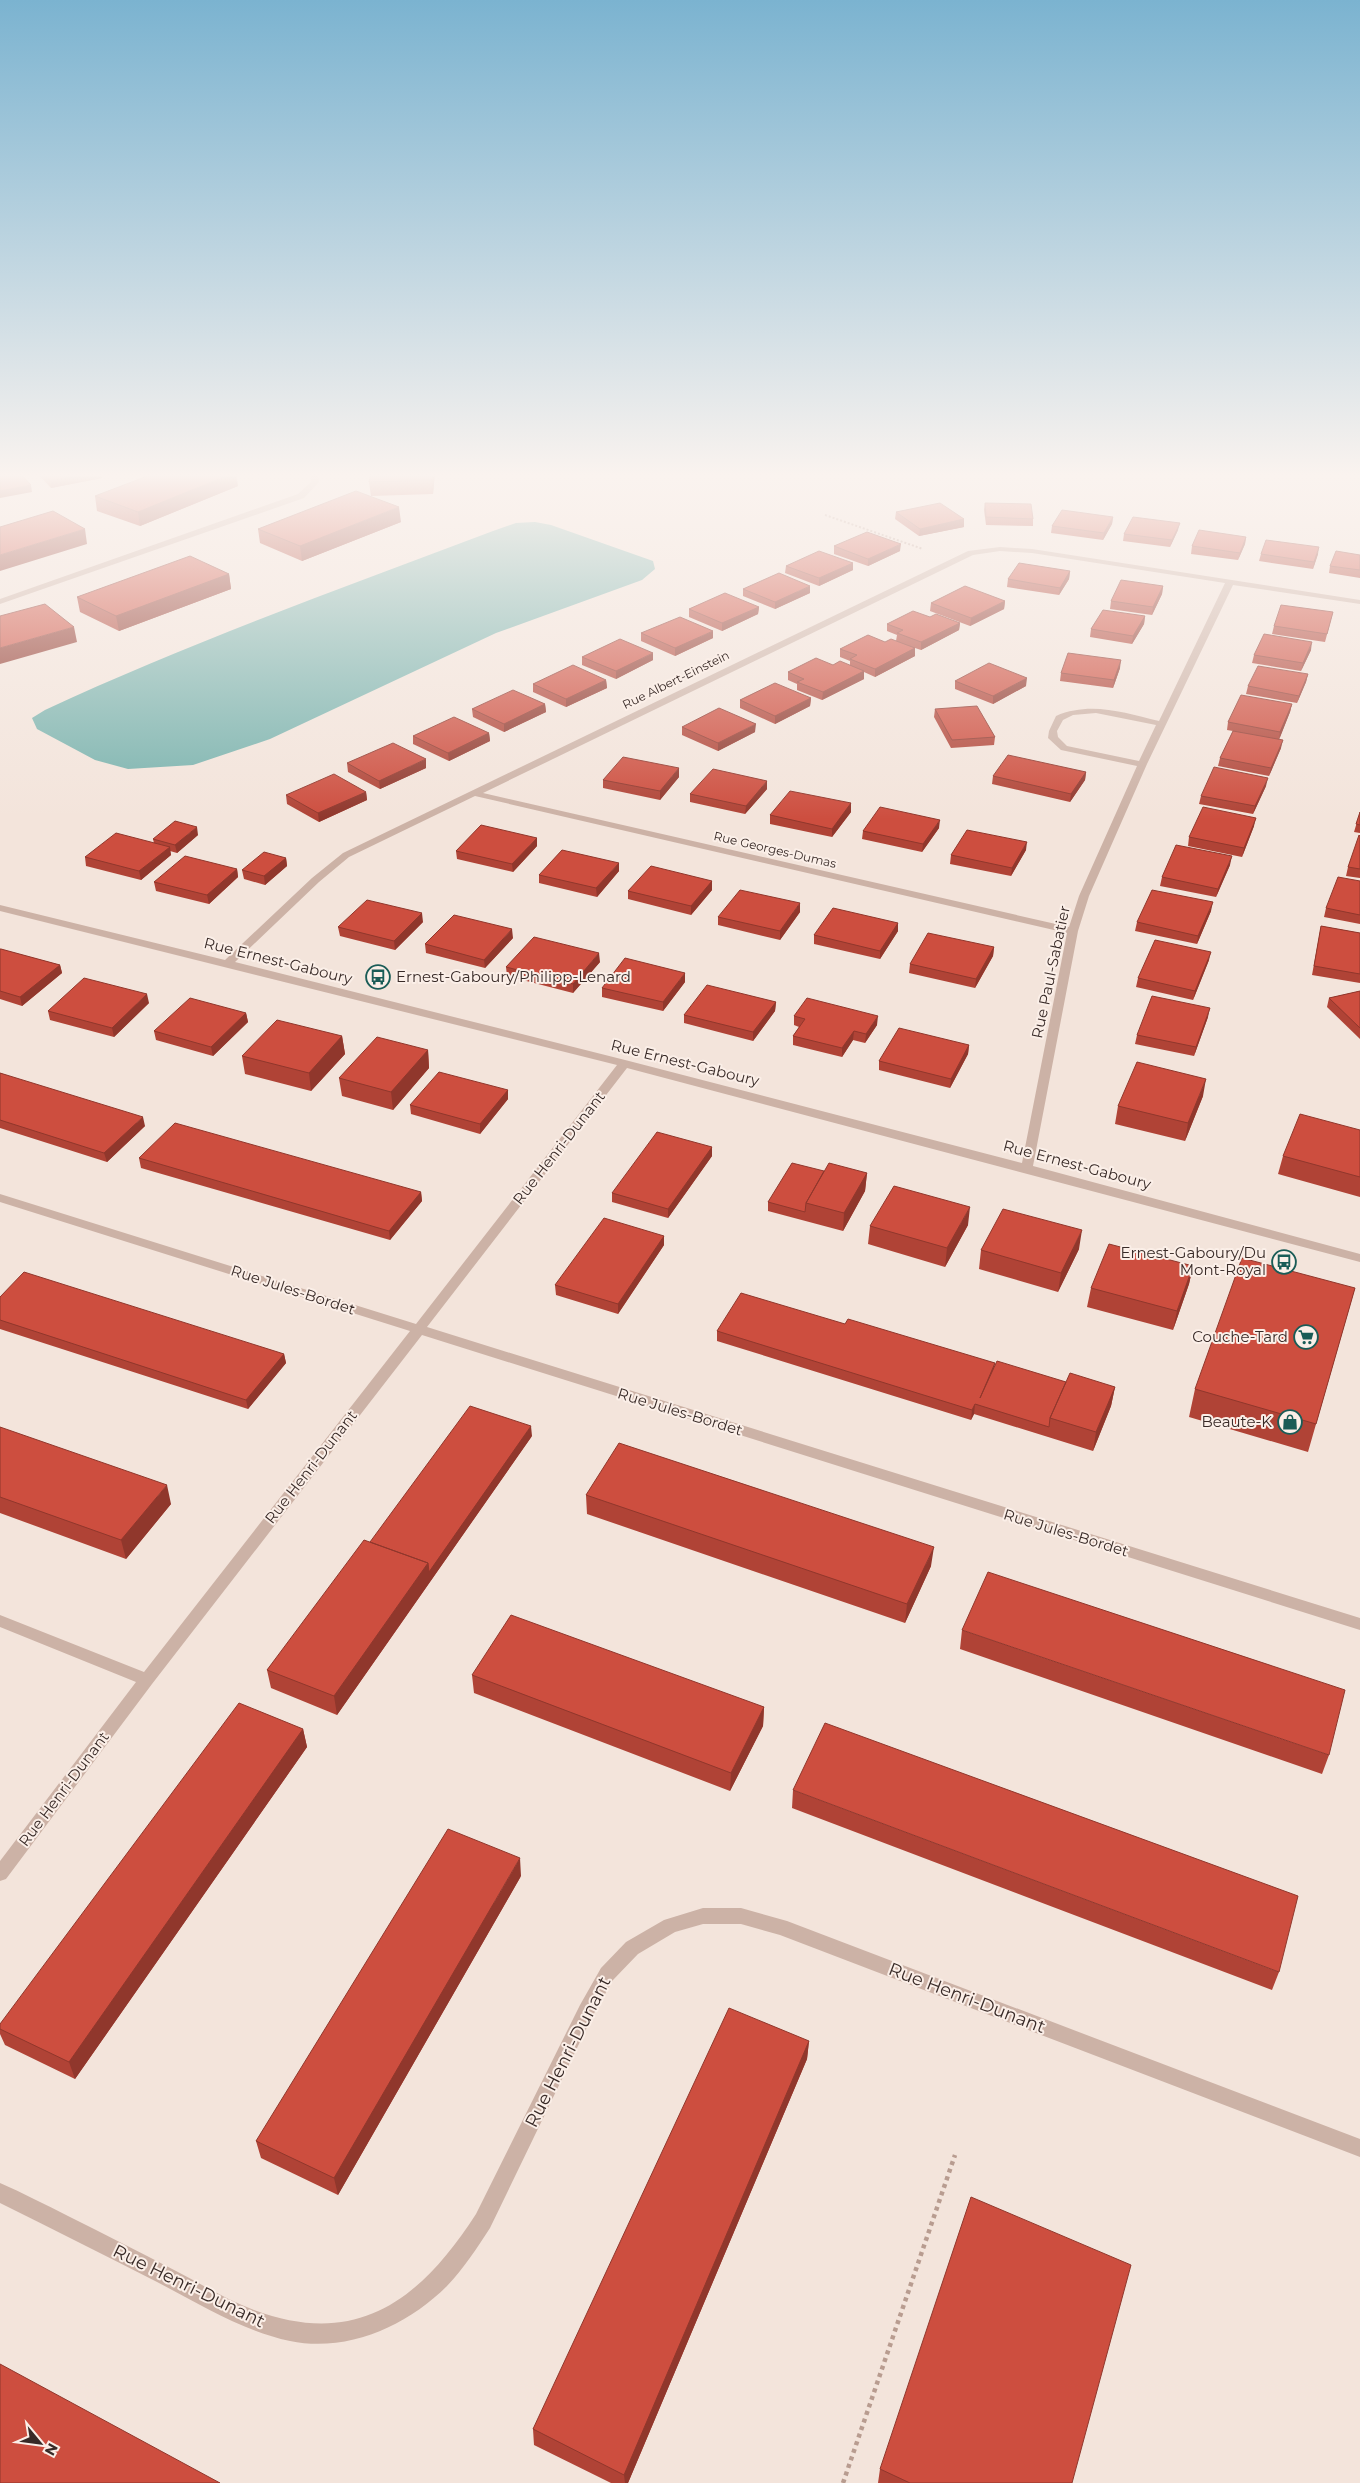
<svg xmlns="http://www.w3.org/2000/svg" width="1360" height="2483" font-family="Montserrat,sans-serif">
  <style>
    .water { fill: #78b2ad }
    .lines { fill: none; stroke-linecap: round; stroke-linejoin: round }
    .path-far1 { stroke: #b89c90; stroke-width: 2; stroke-dasharray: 2 2; stroke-linecap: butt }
    .path { stroke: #b89c90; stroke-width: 4.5; stroke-dasharray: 4 4; stroke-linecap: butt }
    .minor { fill: #ccb2a6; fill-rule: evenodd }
    .wall { fill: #b04336 }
    .shaded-wall { fill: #90372c }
    .building { fill: #cd4e3f; stroke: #90372c }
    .labels { text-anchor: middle; stroke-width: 4; stroke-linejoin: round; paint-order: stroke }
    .far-street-label { font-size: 12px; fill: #382a27; stroke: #fbefe8 }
    .street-label { font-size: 15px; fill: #382a27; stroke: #fbefe8 }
    .poi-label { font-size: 15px; fill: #382a27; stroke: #fbefe8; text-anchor: end }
    .near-street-label { font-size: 18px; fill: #382a27; stroke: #fbefe8 }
  </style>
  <rect width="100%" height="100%" fill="#f3e4db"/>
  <!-- water -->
  <path class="water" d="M535,522L551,525L653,561L655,569L642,580L496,633L270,739L193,765L128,769L95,760L37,729L32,718L45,710C191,642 342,588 493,531L516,523Z"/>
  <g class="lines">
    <!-- path-far1 -->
    <path class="path-far1" d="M825,515L923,549"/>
    <!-- path -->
    <path class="path" d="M843,2483L955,2155"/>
    <!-- minor -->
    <path class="minor" d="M307,472H314L318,474L319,482L304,498L0,604V599L298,494L311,482V477Z
      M1000,547L1032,549L1360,600V604L1233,585L1147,764L1089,896L1078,931L1033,1166L1360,1254V1262L627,1068L427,1327L1360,1618V1630L422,1335L152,1684L6,1879L0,1881V1861L136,1682L0,1627V1615L144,1672L410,1331L0,1202V1194L416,1324L617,1065L0,911V905L225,960L312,878L343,853L968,551ZM1000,551L1032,553L1225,583L1159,721C1124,713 1091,701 1056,716L1049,731L1048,738L1061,750L1137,766L1079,896L1069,927L483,793L973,555ZM1096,713L1156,725L1139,761L1067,746L1058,737L1057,731L1063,720L1073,715ZM475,796L1067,933L1022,1163L629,1061L235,962L319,882L349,857Z
      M703,1908H741L787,1921L1360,2139V2157L780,1935L741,1924H703L675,1932L638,1954L613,1980L592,2017L490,2228C477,2248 464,2268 447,2286C407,2326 347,2353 290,2341C243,2331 201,2305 159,2283C106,2256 53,2229 0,2203V2183C23,2193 46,2205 68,2216C104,2234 140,2252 176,2271C201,2284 227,2300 254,2310C358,2349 421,2299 476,2214L580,2005L601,1968L626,1942L664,1920Z"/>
  </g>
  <!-- wall -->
  <path class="wall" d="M36,472H101L102,478L51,488Z
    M435,472L433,494L371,496L369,482Z
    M238,486L140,526L97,511L95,496Z
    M985,503L1033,519V526L986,525L984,510Z
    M896,512L964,519V527L919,536L895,519Z
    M1113,517L1112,524L1103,540L1051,533L1052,526Z
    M401,522L302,561L260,543L258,529Z
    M1178,530L1170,547L1123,541L1124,534Z
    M1246,537L1245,544L1238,560L1191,554L1192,546Z
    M834,546L900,551L868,566L834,554Z
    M1261,554H1318L1313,569L1259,561Z
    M1360,555V578L1329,573L1330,566Z
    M853,563V570L819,586L785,573L786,566Z
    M1070,571L1069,579L1059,595L1007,587L1008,579Z
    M229,574L231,589L119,631L80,612L77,597Z
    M1163,586L1162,594L1152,615L1110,609L1111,601Z
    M743,589L810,593L775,609L743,596Z
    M1005,601L1004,609L970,626L930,611L931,603Z
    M759,607L758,614L722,631L689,617V609Z
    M1333,612L1325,642L1272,634L1274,626Z
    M1145,616L1144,624L1132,644L1090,637L1091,629Z
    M930,617L960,623L959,630L921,650L915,648V656L875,677L864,672V679L822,700L797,690V684L788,680V672L833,665H850V661L840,657V649L896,641L897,635L887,631V624Z
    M641,633L713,638L675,656L641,641Z
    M1311,650L1301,671L1252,663L1254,655Z
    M582,657L653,660L616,679L582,665Z
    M1120,668L1113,688L1060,681L1061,673Z
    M1308,674L1306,682L1297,703L1246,694L1248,686Z
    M606,680L607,688L566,707L533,692V684Z
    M955,681L1026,686L993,704L955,689Z
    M811,698L810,706L775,724L740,708V700Z
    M545,704L546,712L504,732L473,717L472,709Z
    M1292,704L1290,712L1279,739L1281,748L1269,776L1218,766L1220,758L1233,731L1227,730L1228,722Z
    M935,709L995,737L994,745L951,748L934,717Z
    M682,727L755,732L718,751L682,735Z
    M489,733L490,741L449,761L413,744V736Z
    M347,763L426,768L380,789L348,772Z
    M1086,772L1085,780L1070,802L992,784L993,776Z
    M679,777L660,800L603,788V780Z
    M1266,786L1253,814L1199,804L1201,796Z
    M767,789L745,814L690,802V794Z
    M366,792L367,800L319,822L287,804L286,795Z
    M851,803V812L832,837L770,824V815Z
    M1360,812V833L1354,832Z
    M1254,826L1242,857L1188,846L1189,837Z
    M939,828L922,852L862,839L863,831Z
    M198,835L177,853L170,851L171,855L141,880L86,866L85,857L154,843L153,839Z
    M1360,836V878L1346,876L1348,867Z
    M537,846L513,872L457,859L456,851Z
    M1026,850L1011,876L950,864L951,855Z
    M286,858L287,866L265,885L244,879L242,870Z
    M1230,865L1216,897L1160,886L1162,877Z
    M237,869L238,877L209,904L156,891L154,882Z
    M619,871L597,897L539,883V875Z
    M712,881V890L691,915L628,899V891Z
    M1360,881V924L1324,917L1326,908Z
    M1211,911L1197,944L1135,931L1137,922Z
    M800,912L780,940L718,925V917Z
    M423,922L395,950L340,936L338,927Z
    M898,923V931L880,959L814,944V935Z
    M1321,926L1360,933V983L1312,975Z
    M513,938L485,968L426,953L425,944Z
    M994,947L993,956L975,988L909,973L910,964Z
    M0,949L60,965L62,973L22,1006L0,999Z
    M1209,960L1193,1000L1136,987L1138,978Z
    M600,962L573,993L507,976L506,967Z
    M685,982L663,1011L602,997V988Z
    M1360,991V1039L1327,1007L1329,998Z
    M776,1002L775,1011L753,1041L684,1023V1015Z
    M149,1003L114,1037L50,1020L48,1011Z
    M246,1013L248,1022L213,1056L156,1040L154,1031Z
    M794,1016L877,1025L865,1043L853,1040L842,1057L793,1045V1036L799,1027L794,1025Z
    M1208,1017L1194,1056L1135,1044L1137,1035Z
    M342,1036L345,1054L311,1091L245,1074L242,1056Z
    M969,1045L968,1054L950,1088L879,1070V1061Z
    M428,1050L429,1068L393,1110L342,1096L339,1078Z
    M0,1073L145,1126L107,1162L0,1128Z
    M508,1090V1099L480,1134L411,1114L410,1105Z
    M1203,1096L1185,1141L1115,1124L1118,1106Z
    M1360,1130V1197L1278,1174L1283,1156Z
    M712,1147V1156L668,1218L612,1202V1193Z
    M139,1158L421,1192L422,1201L390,1240L141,1168Z
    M824,1171L867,1173L865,1191L843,1231L768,1211V1202Z
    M968,1225L945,1267L868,1244L870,1226Z
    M664,1236V1245L618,1314L556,1295L555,1285Z
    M1079,1249L1058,1292L979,1269L981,1250Z
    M1193,1266L1189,1284L1173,1330L1087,1307L1091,1288Z
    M1355,1288L1308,1452L1189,1417L1195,1389Z
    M0,1297L284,1354L286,1363L248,1409L0,1329Z
    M845,1324L995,1363L994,1368L1066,1382L1115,1387L1111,1406L1093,1451L974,1414L971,1420L717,1341V1331Z
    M0,1427L171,1504L126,1559L0,1513Z
    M532,1436L337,1715L271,1688L267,1670L370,1542Z
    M586,1495L931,1566L905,1623L587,1514Z
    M962,1630L1329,1755L1322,1774L960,1649Z
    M472,1675L764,1707L763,1726L730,1791L474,1693Z
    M303,1729L307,1747L75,2079L5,2045L0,2034V2024Z
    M793,1790L1279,1972L1272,1990L792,1808Z
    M521,1876L338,2195L261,2158L256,2141Z
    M809,2041L807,2059L628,2483H611L534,2445L533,2429Z
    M880,2469L1072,2483H878Z"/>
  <!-- shaded-wall -->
  <path class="shaded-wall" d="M97,472H101L102,478L51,488L50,481Z
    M236,472L238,486L140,526L138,512Z
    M433,472H435L433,494L432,480Z
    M31,485L32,492L0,498V491Z
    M399,507L401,522L302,561L300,546Z
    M1113,517L1112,524L1103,540L1104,533Z
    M964,519V527L919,536L920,529Z
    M1180,523L1178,530L1170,547L1172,540Z
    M85,529L87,544L0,571V555Z
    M1246,537L1245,544L1238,560L1240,553Z
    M901,544L900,551L868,566V559Z
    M1319,547L1318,554L1313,569L1314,562Z
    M853,563V570L819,586V578Z
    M1070,571L1069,579L1059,595L1060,588Z
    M229,574L231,589L119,631L116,616Z
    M810,586V593L775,609V602Z
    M1163,586L1162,594L1152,615L1153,607Z
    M1005,601L1004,609L970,626L971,618Z
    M759,607L758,614L722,631V623Z
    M1145,616L1144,624L1132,644L1133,636Z
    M960,623L959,630L921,650V642Z
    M74,627L77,642L0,664V648Z
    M713,631V638L675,656V648Z
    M1312,642L1311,650L1301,671L1303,663Z
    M915,648V656L875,677V669Z
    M653,653V660L616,679V671Z
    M1121,660L1120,668L1113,688L1114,680Z
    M864,671V679L822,700L823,692Z
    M1308,674L1306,682L1297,703L1299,696Z
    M1027,678L1026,686L993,704V696Z
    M606,680L607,688L566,707V699Z
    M811,698L810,706L775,724V716Z
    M545,704L546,712L504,732V724Z
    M1292,704L1290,712L1279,740L1280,732Z
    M756,724L755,732L718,751V743Z
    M489,733L490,741L449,761L448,753Z
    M1283,740L1281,748L1269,776L1271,768Z
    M426,759V768L380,789L379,781Z
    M679,768V777L660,800V791Z
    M1086,772L1085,780L1070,802L1071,794Z
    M1268,778L1266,786L1253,814L1255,806Z
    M767,781V789L745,814L746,806Z
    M366,792L367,800L319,822L318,813Z
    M851,803V812L832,837V829Z
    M1256,818L1254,826L1242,857L1244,848Z
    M940,820L939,828L922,852L923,844Z
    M197,827L198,835L177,853L175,845Z
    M537,838V846L513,872L512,864Z
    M1027,842L1026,850L1011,876L1012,868Z
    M170,847L171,855L141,880L139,871Z
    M1232,856L1230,865L1216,897L1218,889Z
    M286,858L287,866L265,885L264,876Z
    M619,863V871L597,897L596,888Z
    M237,869L238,877L209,904L207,895Z
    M712,881V890L691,915V906Z
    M1213,902L1211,911L1197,944L1198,936Z
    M800,903V912L780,940V931Z
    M422,913L423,922L395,950L394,941Z
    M898,923V931L880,959V951Z
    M512,929L513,938L485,968L484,960Z
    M994,947L993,956L975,988L976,979Z
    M1211,952L1209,960L1193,1000L1195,991Z
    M599,953L600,962L573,993V984Z
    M60,965L62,973L22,1006L20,997Z
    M685,973V982L663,1011V1002Z
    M147,994L149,1003L114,1037L112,1028Z
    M776,1002L775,1011L753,1041V1032Z
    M1210,1008L1208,1017L1194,1056L1196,1047Z
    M246,1013L248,1022L213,1056L211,1047Z
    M878,1016L877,1025L865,1043L866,1034Z
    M854,1031L853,1040L842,1057V1048Z
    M342,1036L345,1054L311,1091L309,1073Z
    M969,1045L968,1054L950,1088L951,1079Z
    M428,1050L429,1068L393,1110L391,1092Z
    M1206,1079L1203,1096L1185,1141L1188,1123Z
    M508,1090V1099L480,1134V1124Z
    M143,1117L145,1126L107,1162L104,1153Z
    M712,1147V1156L668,1218V1209Z
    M867,1173L865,1191L843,1231L844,1213Z
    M421,1192L422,1201L390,1240L389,1231Z
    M970,1207L968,1225L945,1267L947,1248Z
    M1082,1230L1079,1249L1058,1292L1061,1273Z
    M664,1236V1245L618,1314V1304Z
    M1193,1266L1189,1284L1173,1330L1177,1311Z
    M284,1354L286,1363L248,1409L246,1400Z
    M1115,1387L1111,1406L1093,1451L1096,1432Z
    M975,1404L974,1414L971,1420L972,1410Z
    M531,1426L532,1436L337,1715L334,1696L428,1563Z
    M167,1485L171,1504L126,1559L121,1540Z
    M934,1547L931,1566L905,1623L907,1604Z
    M764,1707L763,1726L730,1791L731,1773Z
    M303,1729L307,1747L75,2079L69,2062Z
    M520,1858L521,1876L338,2195L334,2178Z
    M809,2041L807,2059L628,2483H625L624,2475Z"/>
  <!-- building -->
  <path class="building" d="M0,472H19L31,485L0,491Z
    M41,472H97L50,481Z
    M158,472H236L138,512L95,496Z
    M371,472H433L432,480L369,482Z
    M356,491L399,507L300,546L258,529Z
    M940,503L964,519L920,529L896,512Z
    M985,503L1031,504L1033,519L986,517Z
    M1062,510L1113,517L1104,533L1052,526Z
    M53,511L85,529L0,555V527Z
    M1133,517L1180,523L1172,540L1124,534Z
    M1199,530L1246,537L1240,553L1192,546Z
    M867,532L901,544L868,559L834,546Z
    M1266,540L1319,547L1314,562L1261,554Z
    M819,551L853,563L819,578L786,566Z
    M1336,551L1360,555V570L1330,566Z
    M190,556L229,574L116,616L77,597Z
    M1019,563L1070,571L1060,588L1008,579Z
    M779,573L810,586L775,602L743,589Z
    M1121,580L1163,586L1153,607L1111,601Z
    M965,586L1005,601L971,618L931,603Z
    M725,593L759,607L722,623L689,609Z
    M45,604L74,627L0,648V616Z
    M1281,605L1333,612L1327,634L1274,626Z
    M1103,610L1145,616L1133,636L1091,629Z
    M913,611L930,617L936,614L960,623L921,642L897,633L903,630L887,624Z
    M680,617L713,631L675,648L641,633Z
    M1264,634L1312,642L1303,663L1254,655Z
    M868,635L885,642L891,639L915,648L875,669L850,659L857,655L840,649Z
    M620,639L653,653L616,671L582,657Z
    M1068,653L1121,660L1114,680L1061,673Z
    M816,658L833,665L840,661L864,671L823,692L797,682L804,679L788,672Z
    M989,663L1027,678L993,696L955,681Z
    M573,665L606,680L566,699L533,684Z
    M1258,666L1308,674L1299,696L1248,686Z
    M775,683L811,698L775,716L740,700Z
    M513,690L545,704L504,724L472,709Z
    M1241,695L1292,704L1280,732L1228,722Z
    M977,706L995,737L952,740L935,709Z
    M719,708L756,724L718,743L682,727Z
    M454,717L489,733L448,753L413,736Z
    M1233,731L1283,740L1271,768L1220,758Z
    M393,743L426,759L379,781L347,763Z
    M1008,755L1086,772L1071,794L993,776Z
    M623,757L679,768L660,791L603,780Z
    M1214,767L1268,778L1255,806L1201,796Z
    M713,769L767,781L746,806L690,794Z
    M334,774L366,792L318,813L286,795Z
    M790,791L851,803L832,829L770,815Z
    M880,807L940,820L923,844L863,831Z
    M1203,807L1256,818L1244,848L1189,837Z
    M1360,812V825L1356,824Z
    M175,821L197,827L175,845L153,839Z
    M481,825L537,838L512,864L456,851Z
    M967,830L1027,842L1012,868L951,855Z
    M116,833L170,847L139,871L85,857Z
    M1359,835L1360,836V869L1348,867Z
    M1176,845L1232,856L1218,889L1162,877Z
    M562,850L619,863L596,888L539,875Z
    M264,852L286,858L264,876L242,870Z
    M185,856L237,869L207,895L154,882Z
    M651,866L712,881L691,906L628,891Z
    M1338,877L1360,881V915L1326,908Z
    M740,890L800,903L780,931L718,917Z
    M1152,890L1213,902L1198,936L1137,922Z
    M367,900L422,913L394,941L338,927Z
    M833,908L898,923L880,951L814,935Z
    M454,915L512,929L484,960L425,944Z
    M1321,926L1360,933V974L1314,966Z
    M928,933L994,947L976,979L910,964Z
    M534,937L599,953L573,984L506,967Z
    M1155,940L1211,952L1195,991L1138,978Z
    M0,949H1L60,965L20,997L0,991Z
    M625,958L685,973L663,1002L602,988Z
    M84,978L147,994L112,1028L48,1011Z
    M707,985L776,1002L753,1032L684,1015Z
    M1360,991V1028L1329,998Z
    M1152,996L1210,1008L1196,1047L1137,1035Z
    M190,998L246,1013L211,1047L154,1031Z
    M807,998L878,1016L866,1034L854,1031L842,1048L793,1036L805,1019L794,1016Z
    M277,1020L342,1036L309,1073L242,1056Z
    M899,1028L969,1045L951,1079L879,1061Z
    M377,1037L428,1050L391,1092L339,1078Z
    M1137,1062L1206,1079L1188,1123L1118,1106Z
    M439,1072L508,1090L480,1124L410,1105Z
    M0,1073L143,1117L104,1153L0,1120Z
    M1300,1114L1360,1130V1177L1283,1156Z
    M175,1123L421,1192L389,1231L139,1158Z
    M657,1132L712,1147L668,1209L612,1193Z
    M792,1163L824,1171L806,1203L805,1212L768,1202Z
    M829,1163L867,1173L844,1213L806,1203Z
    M894,1186L970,1207L947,1248L870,1226Z
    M1003,1209L1082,1230L1061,1273L981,1250Z
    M604,1218L664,1236L618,1304L555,1285Z
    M1109,1244L1193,1266L1177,1311L1091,1288Z
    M1242,1258L1355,1288L1316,1424L1195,1389Z
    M24,1272L284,1354L246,1400L0,1320V1297Z
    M741,1293L845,1324L848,1319L995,1363L980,1398L997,1361L1066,1382L1050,1418L1049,1427L975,1404L972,1410L717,1331Z
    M1070,1373L1115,1387L1096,1432L1050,1418Z
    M470,1406L531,1426L429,1572L428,1563L370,1542Z
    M0,1427L167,1485L121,1540L0,1497Z
    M619,1443L934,1547L907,1604L586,1495Z
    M364,1540L428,1563L334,1696L267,1670Z
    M988,1572L1345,1690L1329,1755L962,1630Z
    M511,1615L764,1707L731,1773L472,1675Z
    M239,1703L303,1729L69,2062L0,2029V2024Z
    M825,1723L1298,1896L1279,1972L793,1790Z
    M448,1829L520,1858L334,2178L256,2141Z
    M729,2008L809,2041L624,2475L533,2429Z
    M971,2197L1131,2265L1072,2483H910L880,2469Z
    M0,2364L220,2483H0Z"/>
  <!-- sky -->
  <linearGradient id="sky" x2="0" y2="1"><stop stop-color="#7bb3d0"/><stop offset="0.58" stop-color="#faf3ef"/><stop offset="1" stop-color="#faf3ef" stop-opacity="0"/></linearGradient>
  <rect width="1360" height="819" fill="url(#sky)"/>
  <!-- icons -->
  <defs>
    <g id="bus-ring" transform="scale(1.25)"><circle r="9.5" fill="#fbefe8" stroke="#1a5c57" stroke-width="1.5"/><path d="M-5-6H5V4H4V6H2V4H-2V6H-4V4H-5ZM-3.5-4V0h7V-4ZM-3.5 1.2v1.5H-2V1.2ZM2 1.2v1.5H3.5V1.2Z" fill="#1a5c57"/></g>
    <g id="supermarket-ring" transform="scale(1.25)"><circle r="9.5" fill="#fbefe8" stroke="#1a5c57" stroke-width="1.5"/><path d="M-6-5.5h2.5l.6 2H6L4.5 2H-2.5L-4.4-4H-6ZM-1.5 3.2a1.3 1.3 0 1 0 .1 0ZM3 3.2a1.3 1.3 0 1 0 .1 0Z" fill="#1a5c57"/></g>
    <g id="shop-ring" transform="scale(1.25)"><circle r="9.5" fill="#fbefe8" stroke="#1a5c57" stroke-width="1.5"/><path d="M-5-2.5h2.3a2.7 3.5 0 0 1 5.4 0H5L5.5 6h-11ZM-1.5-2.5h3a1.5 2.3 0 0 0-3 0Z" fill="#1a5c57"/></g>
  </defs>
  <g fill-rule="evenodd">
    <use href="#bus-ring" x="378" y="977"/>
    <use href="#bus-ring" x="1284" y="1262"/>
    <use href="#supermarket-ring" x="1306" y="1337"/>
    <use href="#shop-ring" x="1290" y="1422"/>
  </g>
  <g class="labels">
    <!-- far-street labels -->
    <g class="far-street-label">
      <text transform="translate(676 680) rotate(-26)" y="4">Rue Albert-Einstein</text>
      <text transform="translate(775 850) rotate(13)" y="4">Rue Georges-Dumas</text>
    </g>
    <!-- street labels -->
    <g class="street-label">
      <text transform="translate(278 961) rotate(14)" y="5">Rue Ernest-Gaboury</text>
      <text transform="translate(1051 972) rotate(-78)" y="5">Rue Paul-Sabatier</text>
      <text transform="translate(685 1063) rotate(14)" y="5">Rue Ernest-Gaboury</text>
      <text transform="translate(559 1148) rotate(-52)" y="5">Rue Henri-Dunant</text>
      <text transform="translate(1077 1165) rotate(15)" y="5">Rue Ernest-Gaboury</text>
      <text transform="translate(293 1290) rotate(18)" y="5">Rue Jules-Bordet</text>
      <text transform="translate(680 1412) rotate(17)" y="5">Rue Jules-Bordet</text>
      <text transform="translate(311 1467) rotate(-52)" y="5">Rue Henri-Dunant</text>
      <text transform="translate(1066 1533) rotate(17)" y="5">Rue Jules-Bordet</text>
      <text transform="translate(64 1789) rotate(-53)" y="5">Rue Henri-Dunant</text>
    </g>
    <!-- poi labels -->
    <g class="poi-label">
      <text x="396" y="982" text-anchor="start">Ernest-Gaboury/Philipp-Lenard</text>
      <text x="1266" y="1258">Ernest-Gaboury/Du<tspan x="1266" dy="17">Mont-Royal</tspan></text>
      <text x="1288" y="1342">Couche-Tard</text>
      <text x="1272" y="1427">Beaute-K</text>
    </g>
    <!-- near-street labels -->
    <g class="near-street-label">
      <text transform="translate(967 1998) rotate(21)" y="6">Rue Henri-Dunant</text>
      <text transform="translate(568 2052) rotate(-63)" y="6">Rue Henri-Dunant</text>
      <text transform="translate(189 2286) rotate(26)" y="6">Rue Henri-Dunant</text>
    </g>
  </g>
  <!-- north arrow -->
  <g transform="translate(40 2443) rotate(119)" stroke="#fbefe8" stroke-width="4" paint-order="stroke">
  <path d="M0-4L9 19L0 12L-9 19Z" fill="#382a27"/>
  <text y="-8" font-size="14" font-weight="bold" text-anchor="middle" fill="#382a27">N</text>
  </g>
</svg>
